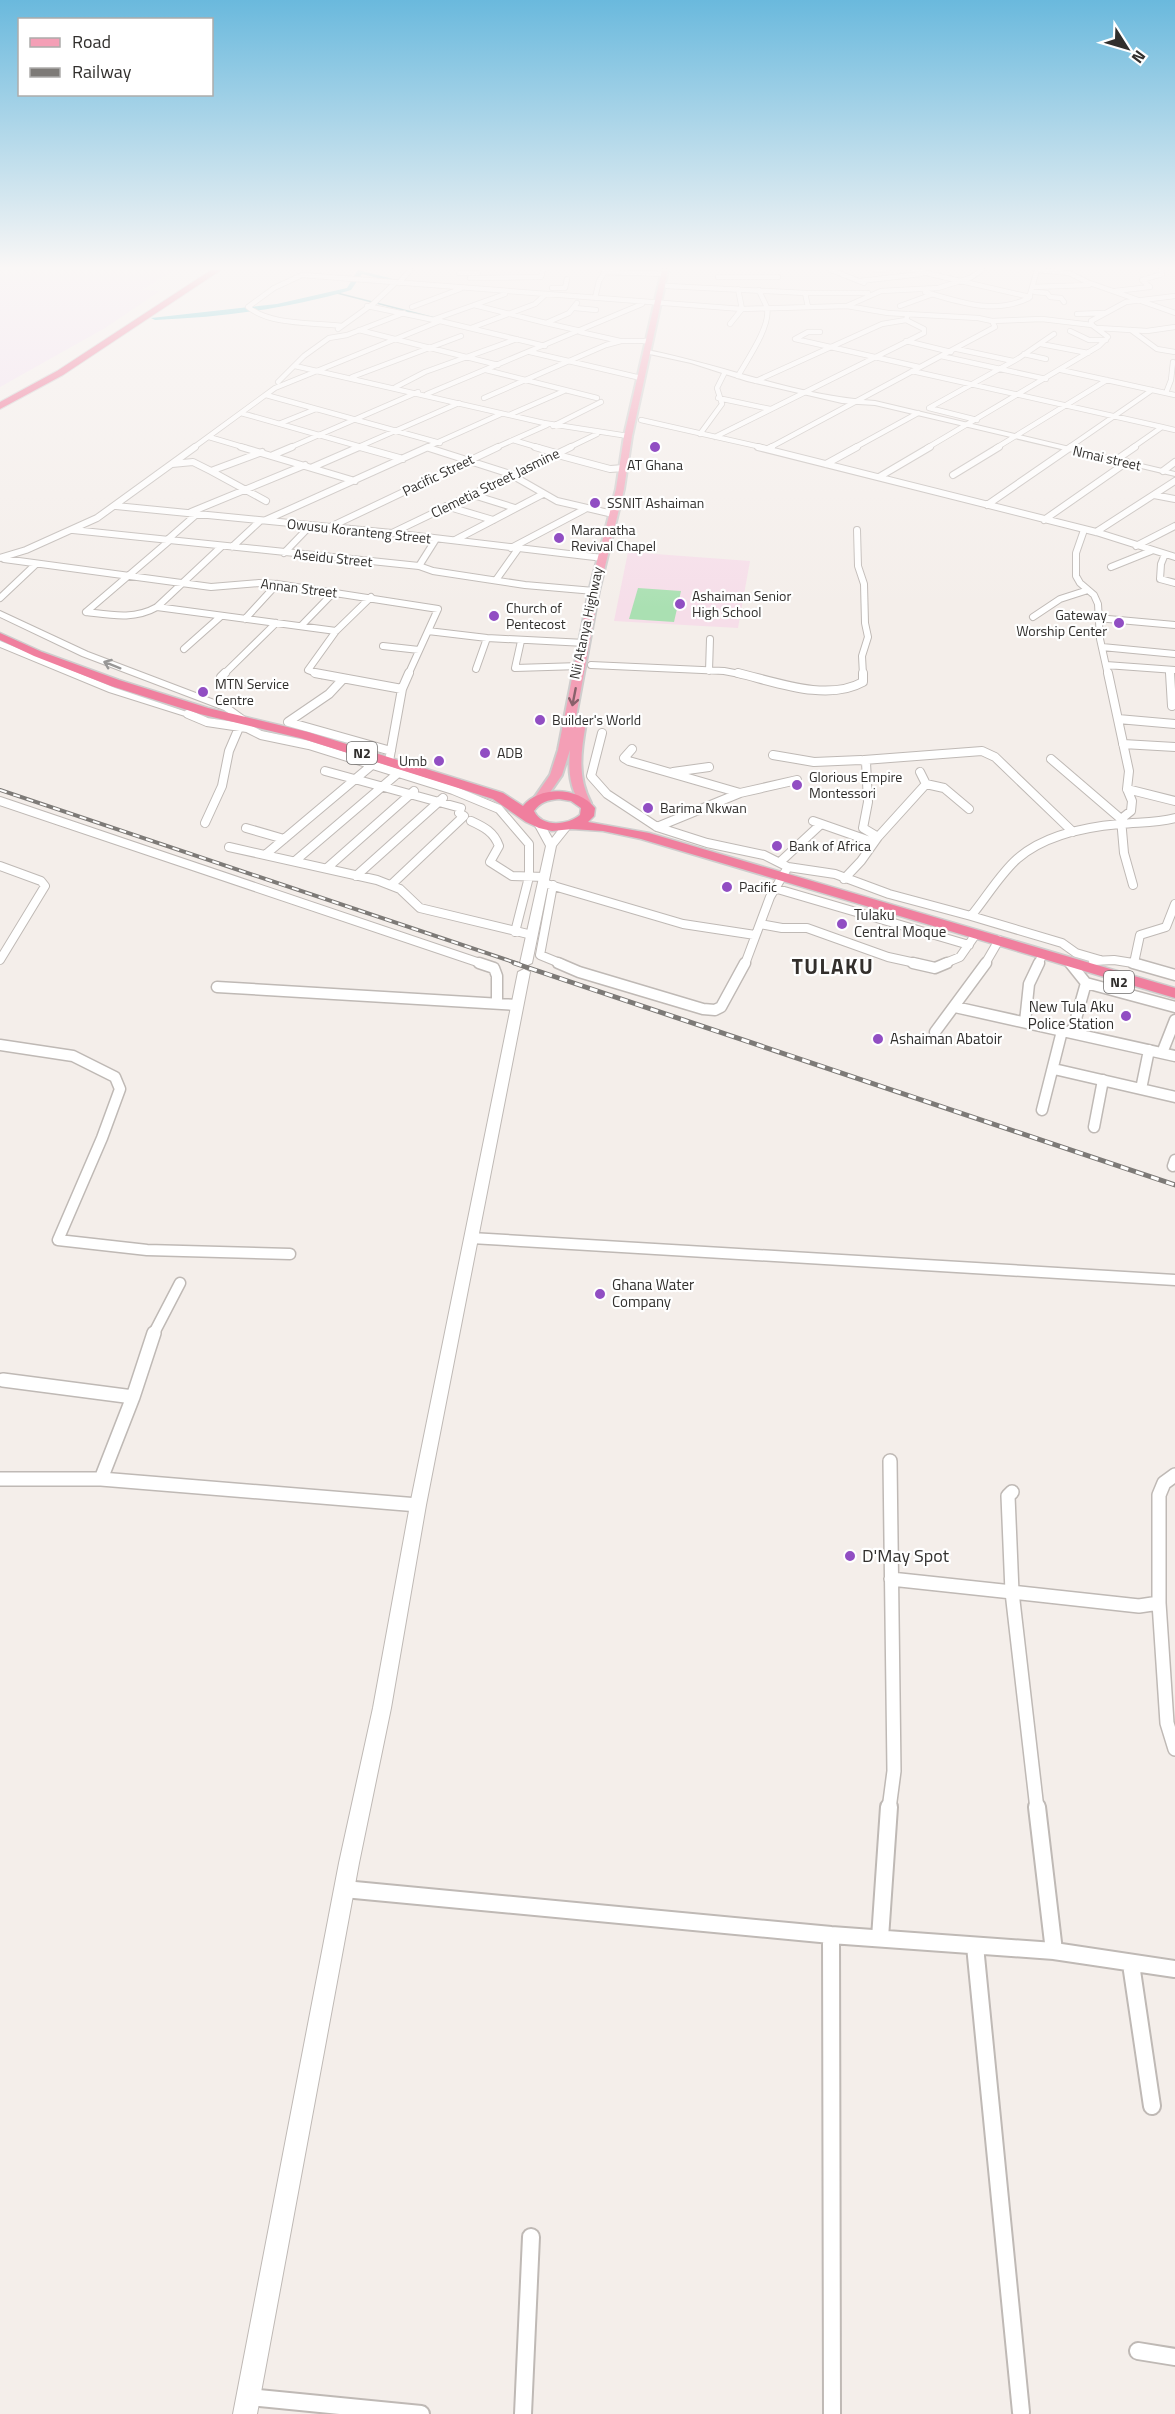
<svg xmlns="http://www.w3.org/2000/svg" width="1175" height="2414" font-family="'Titillium Web',sans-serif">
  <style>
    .industrial { fill: #f2dff0 }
    .education { fill: #f6dee9 }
    .green { fill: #aae0b2 }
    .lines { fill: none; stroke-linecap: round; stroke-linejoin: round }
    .stream { stroke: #45959d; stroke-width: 1.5 }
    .river { fill: #4dc1cd; fill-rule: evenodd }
    .minor-far5-casing { stroke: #bfb9b5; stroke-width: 6 }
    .minor-far4-casing { stroke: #bfb9b5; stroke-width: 8 }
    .minor-far3-casing { stroke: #bfb9b5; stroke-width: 10 }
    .minor-far2-casing { stroke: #bfb9b5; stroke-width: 13 }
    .minor-far1-casing { stroke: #bfb9b5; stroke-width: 16 }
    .minor-casing { stroke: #bfb9b5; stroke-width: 20 }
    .tertiary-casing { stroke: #bfb9b5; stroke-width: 2 }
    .primary-casing { stroke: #cecdcd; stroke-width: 4 }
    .trunk-casing { stroke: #cecdcd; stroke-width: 3 }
    .motorway-casing { stroke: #cecdcd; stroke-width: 2 }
    .minor-far5 { stroke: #fff; stroke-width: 4.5 }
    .minor-far4 { stroke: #fff; stroke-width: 6 }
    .minor-far3 { stroke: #fff; stroke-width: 8 }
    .minor-far2 { stroke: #fff; stroke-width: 10 }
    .minor-far1 { stroke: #fff; stroke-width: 13 }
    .minor { stroke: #fff; stroke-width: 16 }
    .tertiary { fill: #fff; fill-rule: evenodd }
    .primary { fill: #f49fb6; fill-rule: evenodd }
    .trunk { fill: #f07f9e; fill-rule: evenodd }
    .motorway { fill: #ec5f86; fill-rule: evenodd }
    .rail-far1-casing { stroke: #7d7a77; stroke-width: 4 }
    .rail-casing { stroke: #7d7a77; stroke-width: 5 }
    .rail-far1 { stroke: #fff; stroke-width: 2; stroke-dasharray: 7; stroke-linecap: butt }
    .rail { stroke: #fff; stroke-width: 3; stroke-dasharray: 8; stroke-linecap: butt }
    .oneway { stroke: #989796 }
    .oneway2 { stroke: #89616b }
    .poi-dot { fill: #914ec3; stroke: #fff; stroke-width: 2 }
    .labels { text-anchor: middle; stroke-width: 4.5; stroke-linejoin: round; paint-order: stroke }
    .far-street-label { font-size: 14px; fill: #312f2d; stroke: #fff }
    .far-poi-label { font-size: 14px; fill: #312f2d; stroke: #fff; text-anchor: start }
    .shield { fill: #fff; stroke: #6f6d6c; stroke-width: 1.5 }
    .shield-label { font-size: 14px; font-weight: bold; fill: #312f2d }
    .poi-label { font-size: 15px; fill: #312f2d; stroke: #fff; text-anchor: start }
    .near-poi-label { font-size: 18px; fill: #312f2d; stroke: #fff; text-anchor: start }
    .district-label { font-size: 21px; font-weight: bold; letter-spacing: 1.5px; fill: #332f2c; stroke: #fff }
  </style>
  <rect width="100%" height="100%" fill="#f4eeea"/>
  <!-- industrial -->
  <path class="industrial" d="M0,270H174L142,290L160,291L105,328L0,387Z"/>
  <!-- education -->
  <path class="education" d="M628,552L750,561L738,628L614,621Z"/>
  <!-- green -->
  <path class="green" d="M638,588L681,591L674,622L629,619Z"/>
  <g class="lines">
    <!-- stream -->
    <path class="stream" d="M337,293L435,318"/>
    <!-- river -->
    <path class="river" d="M358,270L401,281L398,283L362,274L351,290C287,309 222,317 155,320L151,318L277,304L347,288Z"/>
    <!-- minor-far5 casing -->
    <g class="minor-far5-casing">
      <path id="minor-far5" d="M831,270L864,283
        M876,270H884
        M913,270L1030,297
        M1038,270L1069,273L1087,282L1175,313
        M604,272L665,274
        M459,273H478
        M718,277H778
        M470,278L541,277L543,270
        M860,281L921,274
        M399,283L410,270
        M667,286L805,293L808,307
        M1032,287L1089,285
        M552,288H565L567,279
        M1115,291L1150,287L1142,280L1162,274L1161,270
        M925,292C960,302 994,315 1029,298L1037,270
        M1035,292L1047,293L1050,297L1061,298L1064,302
        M805,293H868
        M595,298L599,281L606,270
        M577,303L569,313L546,323L581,331
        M474,305L546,323
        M367,306L434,320
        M900,306L933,294
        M412,307L460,289
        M575,308L596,310
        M1077,314L1104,313
        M435,319L505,294
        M992,321L1042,319L1092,325
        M730,324L742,309L738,289
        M342,326C313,322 272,326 248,307L274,288L302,275L742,309L847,306L881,291L938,288L970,278L982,270
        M471,328L535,304L546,294
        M1098,328L1147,331L1175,327
        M338,329L374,303L395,283
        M359,330L498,365
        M1131,330L1157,349L1175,352
        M1070,331L1089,340H1106
        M580,332L620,341
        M820,332H808L795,339L919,367
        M906,341L951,352
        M1041,344L1088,353
        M957,349L1013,361
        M530,352L641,378
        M1024,354L1046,359
        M941,356L1046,379
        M295,366L544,423L628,436
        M486,370L597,398
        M1061,370L1175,395
        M912,371L1162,427L1132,448
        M738,376C747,360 771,326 767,308C765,302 761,296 759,290
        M352,377L461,336
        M756,381L882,324L906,320
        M278,382L304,356L329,338L347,335L404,313
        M396,387L425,372L517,339
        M1166,393L1171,380L1173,362
        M427,394L642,304
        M266,395L440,443
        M484,398L606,345L621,341H649
        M718,398L770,409
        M241,413L365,448
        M509,415L564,391
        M641,420L765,448
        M977,420L929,408L1019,358L1054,334
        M281,423L316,409
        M553,426L601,402
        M1162,427L1175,430
        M700,434L722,404L717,388L725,372
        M209,437L246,448
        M715,437L924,333V329L906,320L908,314
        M513,440L540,448
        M193,448L275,388L440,321L545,346
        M289,448L418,392
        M356,448L459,403
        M425,448L501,414
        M495,448L547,425
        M568,448L597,434
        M769,448L995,327L992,321L978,318L888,313L847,306
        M854,448L918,413
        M927,448L1099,346L1108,337L1092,325L1091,321L1126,302L1175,296
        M996,448L1107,380
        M1068,448L1152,390"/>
    </g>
    <!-- minor-far4 casing -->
    <g class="minor-far4-casing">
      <path id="minor-far4" d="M241,447L355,481
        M360,447L403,459
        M535,447L556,453
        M758,447L1096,532L1175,557
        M429,448L510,474L557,501L613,514
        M768,449L772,447
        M554,454L610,469L624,468
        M273,455L292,447
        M1116,460L1135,447
        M172,464L193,462L211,471L262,452
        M826,464L857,447
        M313,467L359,447
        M211,471L266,501
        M1163,471L1175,462
        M953,475L999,447
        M879,477L930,447
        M470,494L515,508
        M1154,495L1175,499
        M987,505L1071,447
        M116,506L392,533L603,558
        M446,506L493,520
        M191,512L305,465
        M266,520L428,447
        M1044,520L1127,462
        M330,527L498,447
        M73,530L419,566L433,571L525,585L594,591
        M857,530L858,566L864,584L865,623L868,637L862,656L863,675
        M1084,530L1076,553V576L1080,583L1094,595L1098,604L1100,639L1108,675
        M1096,532L1175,481
        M392,533L571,447
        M455,540L543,494
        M166,541L198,513
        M1136,546L1175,526
        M232,547L260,521
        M511,548L585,509
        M284,553L310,526
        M1165,554L1161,564L1160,579L1175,583
        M0,558L26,550L97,518L195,447
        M4,559L211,587L259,583L277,584L438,609L408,675
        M419,566L436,539
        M1111,567L1151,551
        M496,580L518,549
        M0,598L35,565
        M157,607L336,631
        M86,612C111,615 134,620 157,607L222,546
        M86,612L169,541
        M1033,617L1060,599L1088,590
        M1097,618L1175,625
        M245,619L277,584
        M301,626L334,592
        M428,631L487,638L585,643
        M521,641L515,668L580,666
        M383,646L419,650
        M1102,647L1175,654
        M184,649L220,617
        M591,665L724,671L745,675
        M1106,665L1175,670
        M476,669L487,638
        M1170,670V675
        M709,671L710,639
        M223,675L276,623
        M321,675L308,670L336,631L371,597"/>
    </g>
    <!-- minor-far3 casing -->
    <g class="minor-far3-casing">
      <path id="minor-far3" d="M315,673L402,689
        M738,673C776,682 827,702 863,682V673
        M1108,673L1129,771L1127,789L1132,801L1131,811L1121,819
        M1170,673L1172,706
        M221,677L225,673
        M343,679L329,694L288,722L391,751
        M188,714L207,722L247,728L261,735L309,745L453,790L499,809L529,844V877L515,932
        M1118,719L1175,724
        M602,733L591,776L607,794L657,827
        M1123,744L1175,747
        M632,749L624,758L629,761L740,793
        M773,755L814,762L861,760L866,762L868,802L863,828L878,837L861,861L844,879
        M1051,759L1121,819
        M864,760L982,751L995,757L1073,832
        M389,761L402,689L409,673
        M325,771L461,808L459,813L464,816L391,885
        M673,772L709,767
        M920,772L926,784
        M1127,789L1175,801
        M0,801L483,964
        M1121,819L1124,853L1133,885
        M471,821C484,827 494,832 499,846L490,862L512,876L545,877
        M813,821L873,842
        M205,823L222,786L229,751L241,723
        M246,828L284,839
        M878,837L926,784L944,788L969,809
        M229,847L377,880L400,889L420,908L532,935
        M265,855L372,765
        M295,861L397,774
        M780,862L820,825
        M0,866L41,881L45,886L0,960
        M788,867L764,855L707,843L657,827L740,793L797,780
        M327,868L414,791
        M356,876L443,798
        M547,884L683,924L755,935
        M553,885L540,955L562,964
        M774,888L969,945
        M971,916L1062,943L1076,953L1100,960
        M760,924L782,928H807L888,957L920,964
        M1093,961L1114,960L1139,964
        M1134,963L1140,935L1166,927L1175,904
        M745,964L770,897L788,867L835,874L889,894L971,916C986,898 1000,874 1017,859C1044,835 1085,827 1120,824C1139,822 1156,823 1175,818
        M943,964L960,957L976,934
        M985,964L999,940
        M1038,964L1043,954"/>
    </g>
    <!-- minor-far2 casing -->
    <g class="minor-far2-casing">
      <path id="minor-far2" d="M479,963L494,968L497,976V1003
        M558,963L579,972L703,1009L715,1010L721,1007L745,963
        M913,963L935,968L947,963
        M1070,963L1086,983L1072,1033
        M1133,963L1175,975
        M1086,983L1175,1007
        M217,987L517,1005
        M955,1007L1175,1056
        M1025,1022L1029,984L1039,963
        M935,1032L986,963
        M0,1045L73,1056L115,1077L120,1089L102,1138L58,1240L147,1250L290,1254
        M1162,1053L1175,1020
        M1054,1069L1175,1097
        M1141,1089L1149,1050
        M1042,1110L1062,1031
        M1094,1127L1103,1080
        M1173,1166L1175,1160
        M471,1238L1175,1280
        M153,1335L180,1283"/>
    </g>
    <!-- minor-far1 casing -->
    <g class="minor-far1-casing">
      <path id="minor-far1" d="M3,1380L133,1397
        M0,1479H101L418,1505
        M101,1479L133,1397L154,1333
        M1012,1492L1008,1496L1012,1592L1139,1606L1159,1603L1167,1723L1175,1749
        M891,1579L1012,1592L1037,1809
        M1159,1603V1495L1164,1483L1175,1475
        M889,1809L894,1771L890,1461"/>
    </g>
    <!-- minor casing -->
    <g class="minor-casing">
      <path id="minor" d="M1037,1807L1054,1951
        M344,1889L831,1935L1054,1951L1175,1969
        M831,1935L832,2414
        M880,1938L889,1807
        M975,1946L1021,2412
        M1131,1964L1152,2106
        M1138,2351L1175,2357
        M249,2397L421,2414
        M523,2414L531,2237"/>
    </g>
    <!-- tertiary casing -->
    <g class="tertiary-casing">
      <path id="tertiary" d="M647,350C724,365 796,396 875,401L1175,472V476L875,405L842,403L747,381L691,363L645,353Z
        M0,611L88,652L230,706L248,719L240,721L224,710L82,656L0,617Z
        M0,641L115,688L193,714L185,716L109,692L0,647Z
        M539,821L543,822L552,838L563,824H571L572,826L556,846L532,963L526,966L520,963L546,846L534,824Z
        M524,969L530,972L426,1505L391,1708L359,1863L257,2414H233L339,1863L373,1708L410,1505L518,972Z"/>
    </g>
    <!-- primary casing -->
    <g class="primary-casing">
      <path id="primary" d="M662,270H668L632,436L624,489L599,591L575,722L580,720L586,723C581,751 577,777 591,803L589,806H581C570,788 568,771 570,750L562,775L544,801L540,802L534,798L550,775L558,750L589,591L616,489L624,436Z"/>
    </g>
    <!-- trunk casing -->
    <g class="trunk-casing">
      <path id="trunk" d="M0,633L42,652L119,680L208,708L308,732L503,793L523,806C540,785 579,787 595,808L594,816L588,822L649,833L1175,988V998L641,839L603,831L572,829L552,831L539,828L526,822L493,799L300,738L200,714L111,686L34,656L0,640ZM559,799L571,801L581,808L580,815C568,825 542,828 534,811C540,802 548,800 559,799Z"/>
    </g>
    <!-- motorway casing -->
    <g class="motorway-casing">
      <path id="motorway" d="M211,270H221L63,375L0,409V402L57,371Z"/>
    </g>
    <!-- minor-far5 -->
    <use href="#minor-far5" class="minor-far5"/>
    <!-- minor-far4 -->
    <use href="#minor-far4" class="minor-far4"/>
    <!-- minor-far3 -->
    <use href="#minor-far3" class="minor-far3"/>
    <!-- minor-far2 -->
    <use href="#minor-far2" class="minor-far2"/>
    <!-- minor-far1 -->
    <use href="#minor-far1" class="minor-far1"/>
    <!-- minor -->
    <use href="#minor" class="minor"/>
    <!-- tertiary -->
    <use href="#tertiary" class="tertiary"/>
    <!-- primary -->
    <use href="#primary" class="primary"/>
    <!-- trunk -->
    <use href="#trunk" class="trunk"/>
    <!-- motorway -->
    <use href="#motorway" class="motorway"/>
    <!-- rail-far1 casing -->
    <g class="rail-far1-casing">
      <path id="rail-far1" d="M0,790L519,964"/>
    </g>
    <!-- rail casing -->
    <g class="rail-casing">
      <path id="rail" d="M514,963L1175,1185"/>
    </g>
    <!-- rail-far1 -->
    <use href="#rail-far1" class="rail-far1"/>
    <!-- rail -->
    <use href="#rail" class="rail"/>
  </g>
  <!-- one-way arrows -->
  <defs><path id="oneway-shaft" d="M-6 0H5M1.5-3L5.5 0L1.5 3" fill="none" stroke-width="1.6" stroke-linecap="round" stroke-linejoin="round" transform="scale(1.5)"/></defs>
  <use class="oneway" href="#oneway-shaft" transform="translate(112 665) rotate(-158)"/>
  <use class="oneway2" href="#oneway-shaft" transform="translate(574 697) rotate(101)"/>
  <!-- sky -->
  <linearGradient id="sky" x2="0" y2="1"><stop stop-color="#6ab9dd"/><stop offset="0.44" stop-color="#faf7f6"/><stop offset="1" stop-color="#faf7f6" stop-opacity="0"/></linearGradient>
  <rect width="1175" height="608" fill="url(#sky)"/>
  <!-- markers -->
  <g class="poi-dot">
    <circle cx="655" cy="447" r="6"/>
    <circle cx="595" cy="503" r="6"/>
    <circle cx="559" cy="538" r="6"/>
    <circle cx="680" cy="604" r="6"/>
    <circle cx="494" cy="616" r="6"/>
    <circle cx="1119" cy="623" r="6"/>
    <circle cx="203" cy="692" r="6"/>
    <circle cx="540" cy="720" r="6"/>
    <circle cx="485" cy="753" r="6"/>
    <circle cx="439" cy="761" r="6"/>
    <circle cx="797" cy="785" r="6"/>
    <circle cx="648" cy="808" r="6"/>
    <circle cx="777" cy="846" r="6"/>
    <circle cx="727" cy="887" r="6"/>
    <circle cx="842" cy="924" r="6"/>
    <circle cx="1126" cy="1016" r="6"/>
    <circle cx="878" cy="1039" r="6"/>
    <circle cx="600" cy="1294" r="6"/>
    <circle cx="850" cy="1556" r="6"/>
  </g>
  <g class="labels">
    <!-- far-street labels -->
    <g class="far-street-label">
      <text transform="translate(1107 458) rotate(13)" y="5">Nmai street</text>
      <text transform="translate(438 475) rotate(-26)" y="5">Pacific Street</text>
      <text transform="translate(495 483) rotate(-26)" y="5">Clemetia Street Jasmine</text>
      <text transform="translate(359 531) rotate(6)" y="5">Owusu Koranteng Street</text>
      <text transform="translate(333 558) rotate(6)" y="5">Aseidu Street</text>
      <text transform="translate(299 588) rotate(7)" y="5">Annan Street</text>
      <text transform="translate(586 623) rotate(-78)" y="5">Nii Atanya Highway</text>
    </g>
    <!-- far-poi labels -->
    <g class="far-poi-label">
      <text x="655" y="470" text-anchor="middle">AT Ghana</text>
      <text x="607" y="508">SSNIT Ashaiman</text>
      <text x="571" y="535">Maranatha<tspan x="571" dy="16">Revival Chapel</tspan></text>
      <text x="692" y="601">Ashaiman Senior<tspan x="692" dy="16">High School</tspan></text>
      <text x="506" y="613">Church of<tspan x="506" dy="16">Pentecost</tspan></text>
      <text x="1107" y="620" text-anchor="end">Gateway<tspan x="1107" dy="16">Worship Center</tspan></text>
      <text x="215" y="689">MTN Service<tspan x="215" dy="16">Centre</tspan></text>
      <text x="552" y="725">Builder's World</text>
      <text x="497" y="758">ADB</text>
      <text x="427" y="766" text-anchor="end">Umb</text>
      <text x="809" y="782">Glorious Empire<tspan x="809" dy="16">Montessori</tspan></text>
      <text x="660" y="813">Barima Nkwan</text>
      <text x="789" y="851">Bank of Africa</text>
      <text x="739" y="892">Pacific</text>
    </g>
    <!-- shield labels -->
    <g class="shield">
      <rect x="347" y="742" width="30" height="22" rx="4.5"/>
      <rect x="1104" y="971" width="30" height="22" rx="4.5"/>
    </g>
    <g class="shield-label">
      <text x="362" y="758">N2</text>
      <text x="1119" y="987">N2</text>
    </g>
    <!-- poi labels -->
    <g class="poi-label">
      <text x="854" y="920">Tulaku<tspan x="854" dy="17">Central Moque</tspan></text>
      <text x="1114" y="1012" text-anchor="end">New Tula Aku<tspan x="1114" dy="17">Police Station</tspan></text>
      <text x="890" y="1044">Ashaiman Abatoir</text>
      <text x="612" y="1290">Ghana Water<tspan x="612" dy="17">Company</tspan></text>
    </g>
    <!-- near-poi labels -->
    <g class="near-poi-label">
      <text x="862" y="1562">D'May Spot</text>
    </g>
    <!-- district labels -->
    <g class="district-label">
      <text x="833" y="974">TULAKU</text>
    </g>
  </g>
  <!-- legend -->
  <rect x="18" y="18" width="195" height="78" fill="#ffffff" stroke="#adacab" stroke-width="1.5"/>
  <rect x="30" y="38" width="30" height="9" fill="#f49fb6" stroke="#adacab" stroke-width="1.5"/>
  <text x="72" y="48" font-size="18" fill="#312f2d">Road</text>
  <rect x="30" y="68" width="30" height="9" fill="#7d7a77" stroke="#adacab" stroke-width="1.5"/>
  <text x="72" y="78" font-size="18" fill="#312f2d">Railway</text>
  <!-- north arrow -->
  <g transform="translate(1127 48) rotate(127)" stroke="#ffffff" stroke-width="4.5" paint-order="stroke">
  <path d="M0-4.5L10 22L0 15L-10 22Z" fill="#312f2d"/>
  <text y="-9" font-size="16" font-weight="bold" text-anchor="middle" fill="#312f2d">N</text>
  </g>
</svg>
